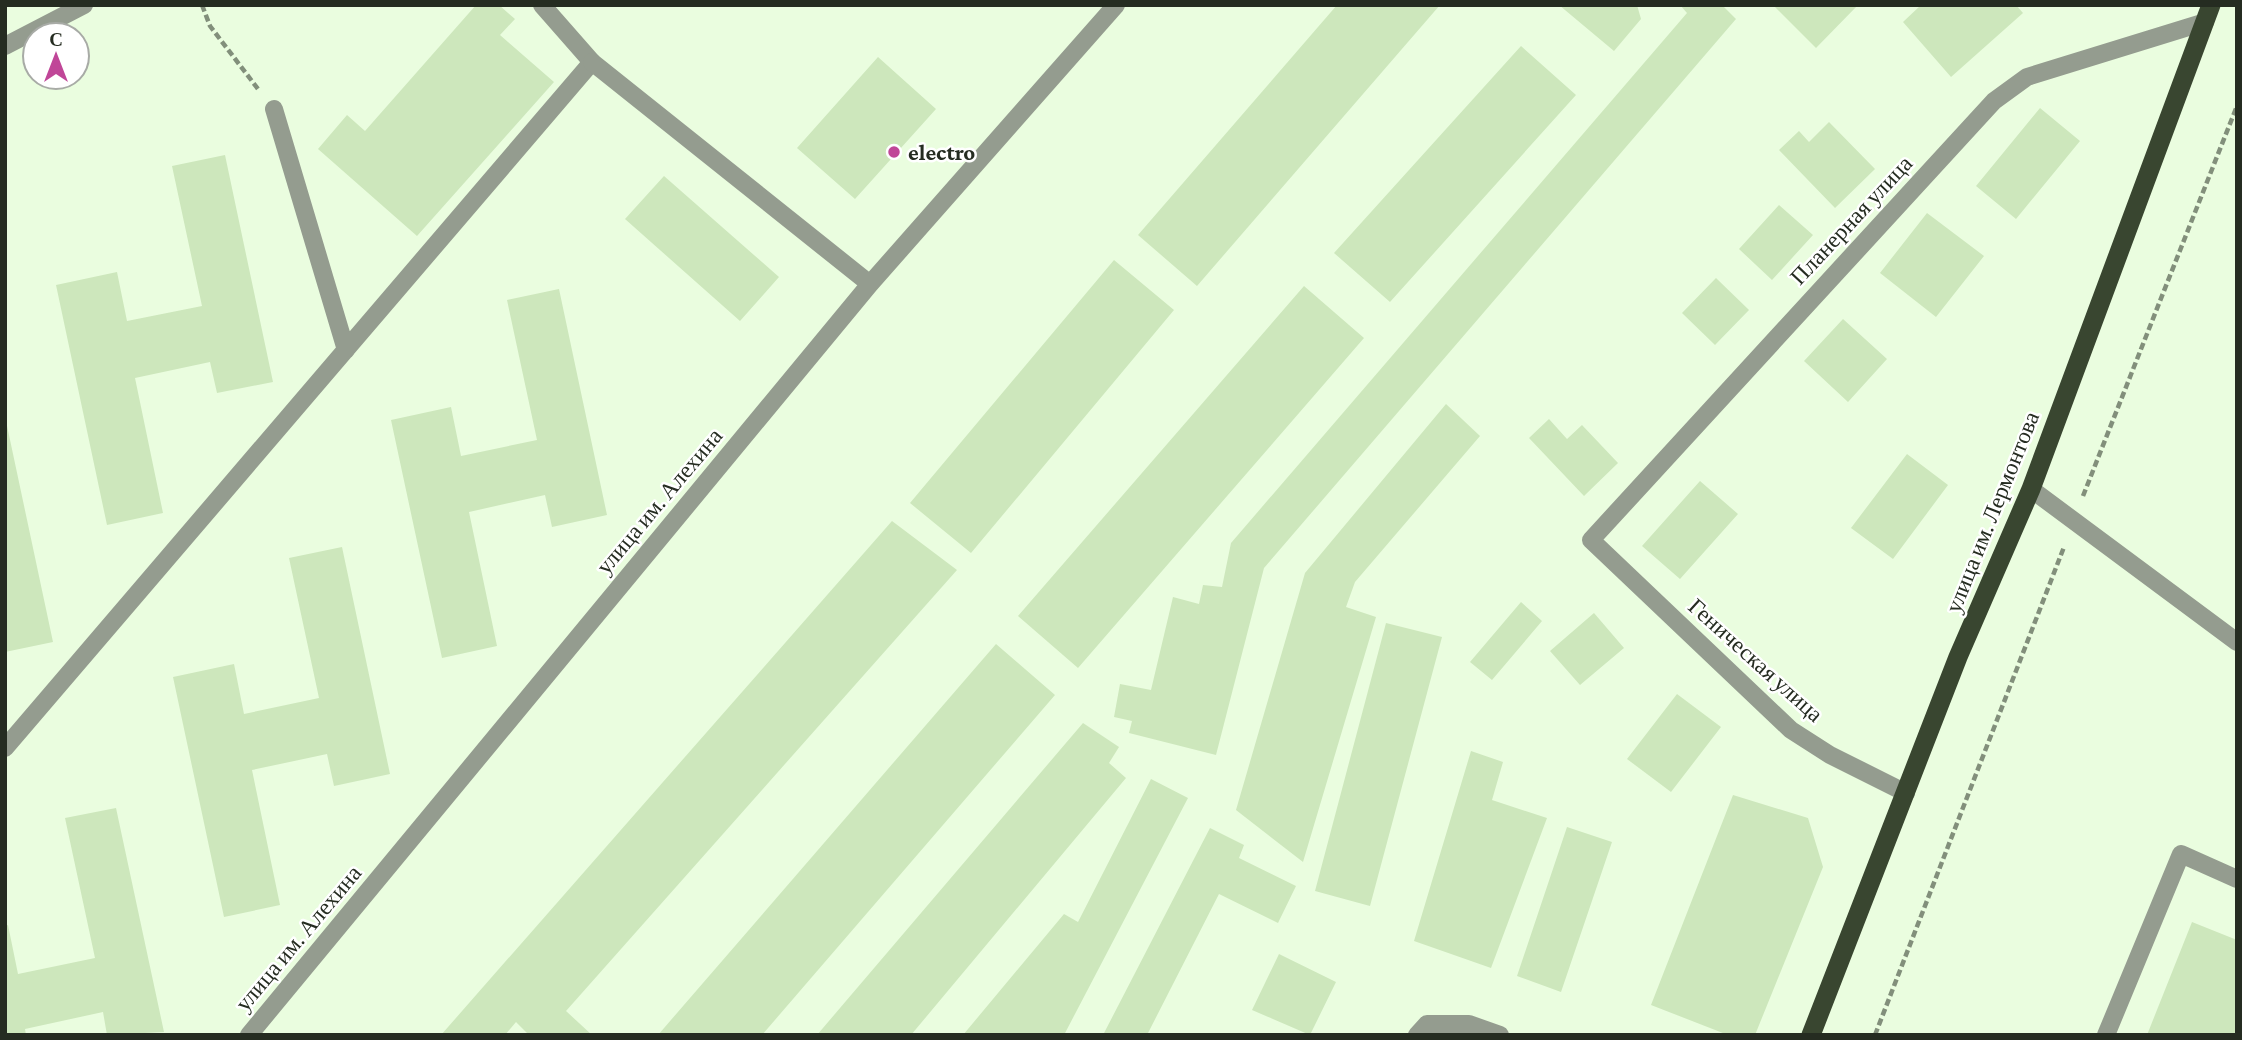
<svg xmlns="http://www.w3.org/2000/svg" width="2242" height="1040" font-family="'Crimson Pro',serif">
  <style>
    .building { fill: #cde7bc }
    .lines { fill: none; stroke-linecap: round; stroke-linejoin: round }
    .path { stroke: #828f7b; stroke-width: 4.5; stroke-dasharray: 7 3.5; stroke-linecap: butt }
    .service { stroke: #949c8f; stroke-width: 18 }
    .minor { stroke: #949c8f; stroke-width: 18 }
    .trunk { stroke: #394630; stroke-width: 19 }
    .poi-dot { fill: #c04698; stroke: #fff; stroke-width: 2.5 }
    .labels { text-anchor: middle; stroke-width: 5; stroke-linejoin: round; paint-order: stroke }
    .poi-label { font-size: 23px; font-weight: bold; fill: #252c21; stroke: #fff; text-anchor: start }
    .street-label { font-size: 23px; fill: #252c21; stroke: #fff }
  </style>
  <rect width="100%" height="100%" fill="#eafddf"/>
  <!-- building -->
  <path class="building" d="M476,5H499L515,19L500,35L554,82L417,236L318,149L347,115L365,131Z
    M1337,5H1440L1197,286L1138,235Z
    M1559,5H1637L1641,19L1614,51Z
    M1680,5H1722L1736,19L1264,568L1216,755L1129,733L1132,721L1114,717L1120,684L1151,690L1173,597L1199,604L1203,585L1222,587L1231,543L1687,13Z
    M1773,5H1858L1816,48Z
    M1921,5H2016L2023,13L1951,77L1903,22Z
    M1521,46L1576,95L1390,302L1334,253Z
    M878,57L936,109L855,199L797,148Z
    M2040,108L2080,141L2016,219L1976,186Z
    M1829,122L1875,169L1835,208L1779,150L1799,131L1809,142Z
    M225,155L273,382L217,393L210,362L135,378L163,513L107,525L56,285L117,272L127,321L202,306L172,166Z
    M664,176L779,277L740,321L625,219Z
    M1779,205L1813,235L1772,280L1739,249Z
    M1927,213L1984,256L1936,317L1880,273Z
    M1114,260L1174,310L971,553L910,503Z
    M1716,278L1749,310L1715,345L1682,313Z
    M1304,286L1364,338L1078,668L1018,616Z
    M559,289L607,515L552,527L545,495L469,512L497,646L442,658L391,420L451,407L461,456L537,440L507,300Z
    M1843,319L1887,359L1848,402L1804,361Z
    M1446,404L1480,436L1355,582L1346,607L1376,617L1303,862L1236,810L1305,573Z
    M1549,419L1567,439L1582,425L1618,463L1584,496L1529,438Z
    M6,421L53,642L5,652V422Z
    M1907,454L1948,485L1893,559L1851,528Z
    M1700,481L1738,514L1680,579L1642,546Z
    M892,521L957,570L566,1011L592,1035H529L516,1022L505,1035H441Z
    M342,547L390,774L334,786L327,754L252,770L280,905L224,917L173,677L234,664L244,714L319,698L289,558Z
    M1521,602L1542,621L1492,680L1470,662Z
    M1594,613L1624,648L1580,685L1550,651Z
    M1386,623L1442,637L1370,906L1315,891Z
    M996,644L1055,695L762,1035H658Z
    M1677,694L1721,727L1671,792L1627,759Z
    M1083,723L1119,747L1109,763L1126,778L911,1035H817Z
    M1471,751L1503,762L1492,800L1547,818L1491,968L1414,941Z
    M1151,779L1188,798L1064,1035H963L1064,914L1078,922Z
    M1733,795L1808,818L1823,867L1755,1035H1728L1651,1005Z
    M116,808L164,1032L107,1035L103,1012L25,1029L26,1035H5V926L8,925L18,974L95,958L65,818Z
    M1567,827L1612,842L1561,992L1517,976Z
    M1210,828L1244,845L1239,858L1296,886L1278,923L1219,894L1147,1035H1103Z
    M2192,922L2237,940V1035H2147Z
    M1279,954L1336,982L1310,1035L1252,1010Z"/>
  <g class="lines">
    <!-- path -->
    <path class="path" d="M202,5L210,26L258,89
      M2083,496L2237,106
      M1875,1035L2064,547"/>
    <!-- service -->
    <path class="service" d="M5,46L84,5
      M274,109L346,350
      M5,748L592,62L542,5
      M2106,1035L2181,854L2237,879"/>
    <!-- minor -->
    <path class="minor" d="M592,62L870,284
      M2031,489L2237,642
      M1906,793L1830,755L1791,730L1591,540L1994,101L2027,77L2205,22
      M249,1035L870,284L1116,5
      M1417,1035L1427,1024H1469L1500,1035"/>
    <!-- trunk -->
    <path class="trunk" d="M1811,1035L1958,657L2031,489L2211,5"/>
  </g>
  <!-- markers -->
  <circle class="poi-dot" cx="894" cy="152" r="7"/>
  <g class="labels">
    <!-- poi labels -->
    <g class="poi-label">
      <text x="908" y="160">electro</text>
    </g>
    <!-- street labels -->
    <g class="street-label">
      <text transform="translate(1851 220) rotate(-47)" y="8">Планерная улица</text>
      <text transform="translate(659 501) rotate(-50)" y="8">улица им. Алехина</text>
      <text transform="translate(1992 512) rotate(-68)" y="8">улица им. Лермонтова</text>
      <text transform="translate(1756 660) rotate(42)" y="8">Геническая улица</text>
      <text transform="translate(298 938) rotate(-50)" y="8">улица им. Алехина</text>
    </g>
  </g>
  <!-- border -->
  <rect width="2242" height="1040" fill="none" stroke="#252c21" stroke-width="14"/>
  <!-- north arrow -->
  <g transform="translate(56 56)"><circle r="33" fill="#ffffff" stroke="#a8aba6" stroke-width="2"/>
  <path d="M0-5L12 26L0 18L-12 26Z" fill="#c04698"/>
  <text y="-10" font-size="19" font-weight="bold" text-anchor="middle" fill="#252c21">С</text>
  </g>
</svg>
